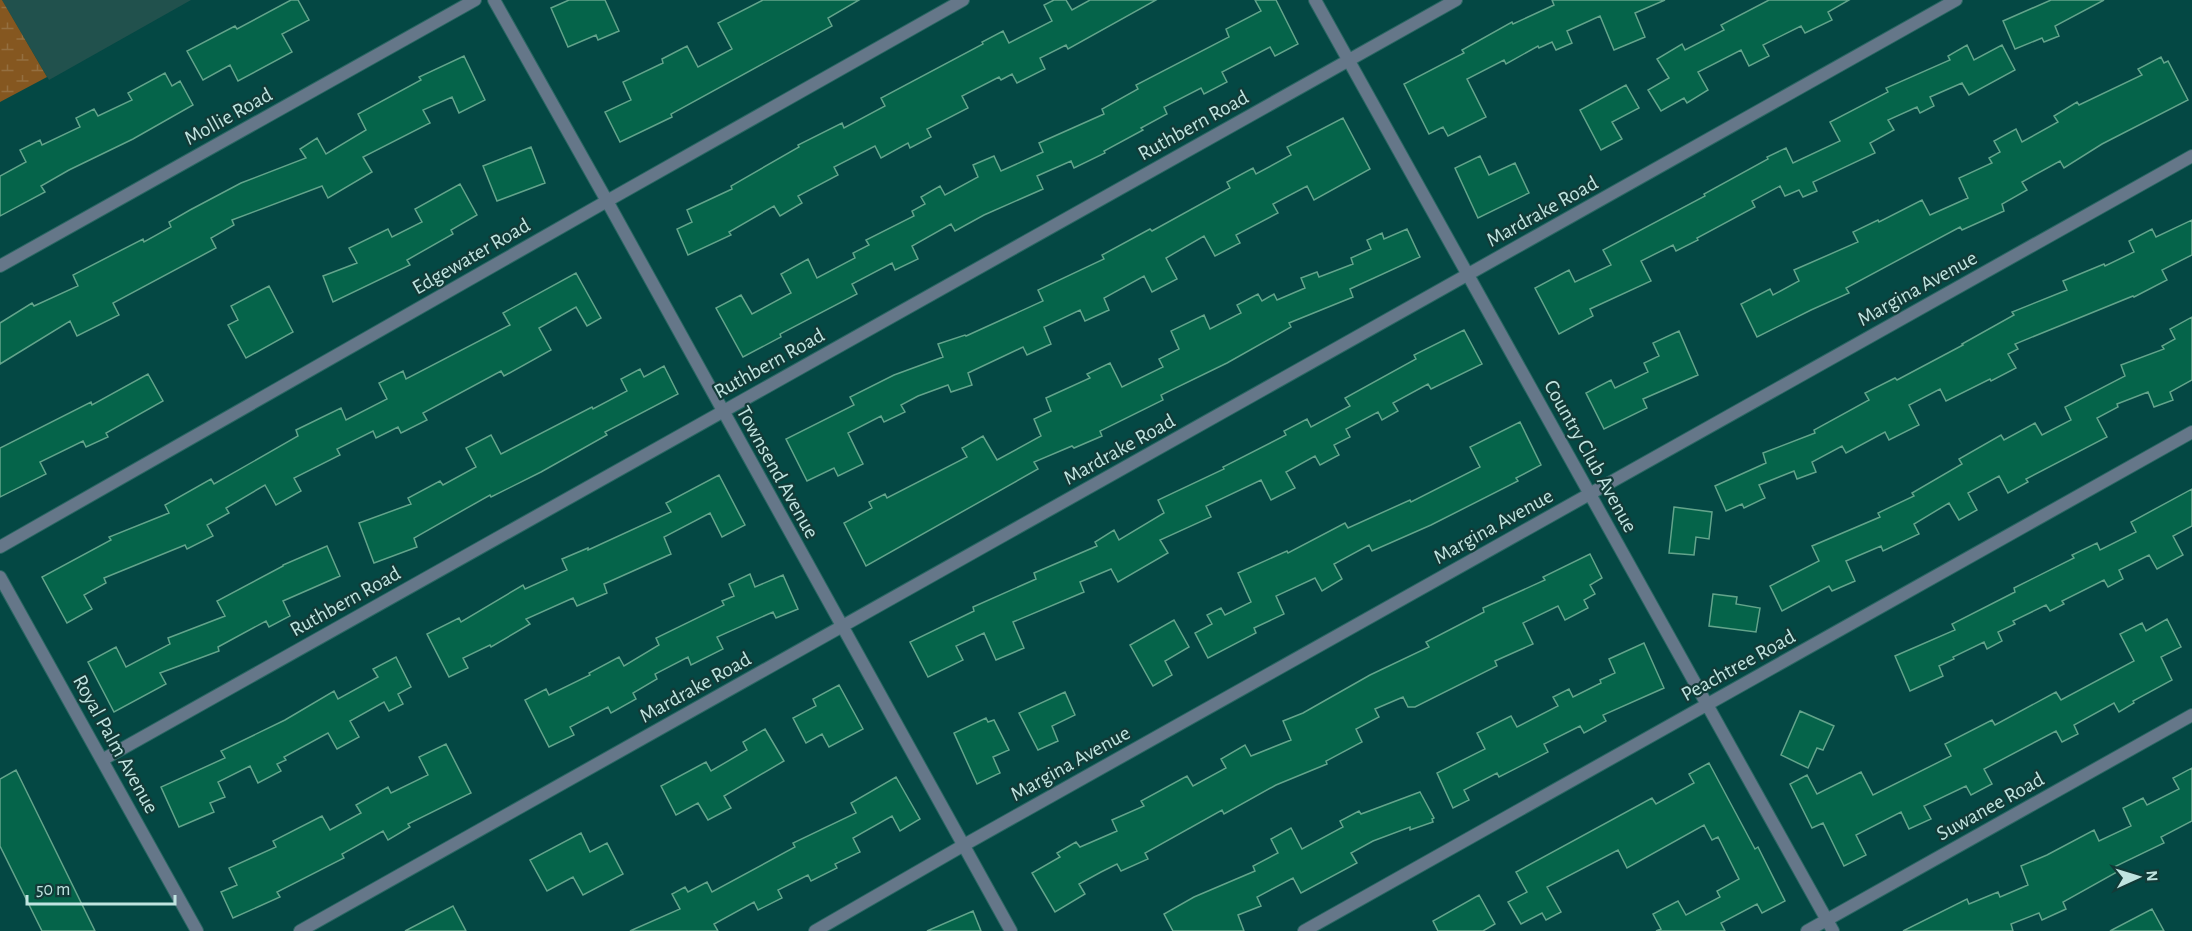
<svg xmlns="http://www.w3.org/2000/svg" width="2192" height="931" font-family="'Alegreya Sans',sans-serif">
  <style>
    .built { fill: #21514d }
    .wetland { fill: url(#wetland-marsh) }
    .building { fill: #05644a; stroke: #63a48b; stroke-width: 1.5 }
    .lines { fill: none; stroke-linecap: round; stroke-linejoin: round }
    .street-casing { stroke: #2a6763; stroke-width: 14 }
    .street { stroke: #657789; stroke-width: 12 }
    .labels { text-anchor: middle; stroke-width: 4.5; stroke-linejoin: round; paint-order: stroke }
    .street-label { font-size: 21px; fill: #c0e4e0; stroke: #123b38 }
  </style>
  <defs>
    <pattern id="wetland-marsh" width="20" height="14" patternUnits="userSpaceOnUse" patternTransform="scale(1.5)"><rect width="20" height="14" fill="#855720"/><path d="M1 5h8M5 5V1M11 12h8M15 12V8" fill="none" stroke="#946f40"/></pattern>
  </defs>
  <rect width="100%" height="100%" fill="#044844"/>
  <!-- built -->
  <path class="built" d="M2,0H191L49,80Z"/>
  <!-- wetland -->
  <path class="wetland" d="M0,0H2L47,77L0,102Z"/>
  <!-- building -->
  <path class="building" d="M291,0H298L309,20L282,34L292,52L238,81L230,65L203,80L187,51L235,26L237,29Z
    M569,0H605L619,31L598,40L596,35L568,47L551,8Z
    M763,0H859L828,18L832,26L671,114L672,117L620,142L605,112L631,100L623,82L663,63L662,59L687,46L698,67L732,49L718,23Z
    M1054,0H1066L1072,10L1090,0H1156L1068,49L1066,45L1040,58L1045,69L1017,83L1012,74L1001,80L999,77L962,96L968,108L927,129L931,137L910,148L908,143L881,158L875,146L834,167L838,175L798,196L802,203L780,216L774,206L729,232L731,235L688,255L677,229L692,222L687,210L732,189L731,186L799,147L798,145L842,123L844,128L885,106L881,98L983,44L982,42L1003,31L1009,43L1052,21L1044,5Z
    M1255,0H1276L1298,44L1275,56L1270,47L1222,72L1227,82L1204,94L1201,88L1164,107L1167,114L1141,128L1143,130L1104,151L1105,153L1074,168L1071,161L1037,176L1043,189L984,215L955,231L951,224L912,246L918,259L895,270L892,263L852,284L857,294L780,334L781,337L743,357L716,308L741,295L752,314L791,293L781,274L808,259L817,278L855,258L853,253L869,245L866,240L914,216L912,211L925,204L921,197L940,186L945,195L978,177L973,165L994,156L1001,171L1043,152L1039,143L1104,114L1102,109L1138,89L1136,85L1229,37L1226,29L1261,11Z
    M1552,0H1665L1635,13L1645,37L1614,50L1600,16L1567,31L1572,43L1556,50L1552,42L1539,48L1538,46L1506,64L1504,60L1467,79L1486,117L1448,136L1443,127L1429,134L1404,84L1464,53L1462,50L1512,22L1513,24L1554,5Z
    M1769,0H1849L1828,12L1832,20L1805,33L1801,26L1763,45L1769,56L1749,66L1741,50L1698,72L1708,90L1687,103L1684,98L1661,111L1648,90L1669,78L1657,59L1682,44L1685,50L1724,30L1721,25Z
    M2051,0H2104L2055,26L2059,36L2044,42L2042,38L2015,49L2003,21Z
    M1967,45L1974,60L2002,45L2015,70L1969,95L1962,83L1930,97L1934,106L1920,113L1917,107L1888,120L1894,130L1870,143L1875,153L1813,182L1817,191L1803,197L1799,190L1785,196L1780,186L1752,201L1755,207L1697,238L1698,240L1676,251L1673,245L1641,261L1651,281L1590,309L1593,316L1559,334L1535,288L1569,270L1575,282L1611,265L1603,250L1705,196L1704,194L1768,159L1767,157L1786,148L1793,163L1840,141L1830,122L1888,92L1886,88L1950,60L1948,56Z
    M464,56L485,100L459,113L452,97L423,110L430,123L363,157L372,172L328,198L322,186L232,220L234,225L211,238L216,248L113,303L119,315L77,336L70,321L0,364V323L32,303L34,306L78,286L73,275L143,239L144,242L171,227L169,222L190,210L241,183L306,158L300,149L317,138L326,154L366,130L358,114L421,80L419,77Z
    M2161,57L2164,63L2168,61L2188,100L2102,144L2064,168L2060,161L2022,182L2027,190L2002,204L2004,211L1962,230L1960,227L1846,288L1849,293L1811,310L1757,337L1741,304L1770,289L1773,295L1799,281L1794,270L1858,242L1853,232L1878,220L1879,222L1922,200L1930,215L1968,198L1959,178L1992,163L1989,158L2000,152L1994,141L2016,129L2022,142L2058,122L2054,116L2077,102L2079,105L2142,75L2138,69Z
    M165,73L172,86L180,81L193,105L133,139L69,170L41,186L45,192L0,216V176L26,162L20,150L40,140L42,145L80,127L76,118L94,109L98,116L132,100L128,93Z
    M1626,85L1639,108L1612,122L1622,139L1601,150L1580,110Z
    M1343,118L1370,169L1314,200L1307,186L1273,204L1278,213L1236,235L1240,243L1215,256L1204,236L1166,258L1177,279L1152,292L1144,276L1104,298L1109,310L1085,321L1080,310L1044,327L1051,344L1027,355L1023,347L968,373L972,385L951,392L948,385L918,396L901,405L905,412L884,422L881,416L848,433L863,464L838,476L834,468L807,481L786,439L854,405L850,397L894,375L943,357L938,344L965,335L966,336L1043,301L1038,290L1104,259L1102,255L1150,229L1152,231L1230,188L1227,182L1253,168L1256,174L1291,155L1287,147Z
    M531,147L545,183L497,201L483,166Z
    M1480,156L1489,175L1515,163L1529,193L1478,218L1455,168Z
    M460,184L477,215L451,230L453,234L407,260L410,265L333,302L323,276L357,263L349,248L388,229L392,237L422,222L415,209Z
    M2192,220V255L2162,270L2167,280L2134,297L2133,296L2015,344L2018,349L2008,354L2016,368L1991,381L1990,379L1946,401L1940,389L1909,405L1919,425L1889,440L1885,432L1846,453L1842,446L1812,462L1816,472L1797,479L1794,471L1759,485L1765,498L1744,508L1742,504L1726,511L1715,486L1766,463L1763,453L1815,433L1814,430L1869,400L1865,393L1895,378L1897,380L1963,345L1962,344L2014,315L2012,312L2067,290L2063,281L2104,264L2105,266L2134,252L2129,241L2152,229L2156,237Z
    M1407,229L1420,257L1350,289L1353,297L1289,323L1291,327L1227,363L1161,395L1163,400L1100,431L1102,436L1074,448L1072,446L1034,462L1038,469L866,566L844,523L872,508L869,502L885,494L887,498L967,457L962,448L983,436L997,460L1041,436L1034,419L1051,411L1046,398L1090,378L1087,374L1110,363L1122,387L1163,367L1159,359L1179,349L1171,331L1204,315L1210,329L1241,313L1237,305L1258,294L1262,301L1274,294L1277,300L1305,288L1301,278L1317,272L1319,277L1353,264L1351,258L1371,249L1367,240L1382,233L1384,239Z
    M576,273L601,318L587,326L576,307L539,328L551,350L504,376L501,371L423,413L427,420L401,433L398,427L376,438L373,431L337,449L340,455L294,478L301,491L276,505L265,485L226,508L229,513L207,525L213,536L187,549L185,545L104,578L106,583L84,595L92,609L67,623L42,577L111,540L109,537L169,513L165,505L211,479L214,484L298,436L296,430L341,408L346,420L387,399L379,383L403,371L406,379L510,325L503,313Z
    M269,286L293,332L246,358L228,325L238,320L231,306Z
    M2192,317V380L2170,392L2173,400L2154,407L2148,392L2117,404L2118,407L2097,418L2107,437L2026,479L2028,482L2008,493L1999,476L1968,493L1977,510L1959,520L1949,503L1914,524L1919,534L1883,551L1881,546L1846,561L1855,581L1832,591L1829,586L1782,611L1770,586L1819,561L1812,546L1880,517L1878,513L1914,496L1912,493L1962,464L1959,459L2001,435L2004,440L2035,423L2042,435L2071,420L2065,407L2125,376L2121,365L2164,349L2162,346L2175,339L2170,329Z
    M1464,330L1482,364L1431,389L1428,384L1393,403L1398,411L1382,420L1378,412L1346,429L1350,437L1334,445L1339,455L1320,465L1315,456L1286,472L1295,488L1271,500L1261,480L1206,506L1211,517L1160,540L1168,553L1118,582L1111,569L1080,582L1084,592L1013,622L1024,648L996,660L984,633L956,646L963,660L928,677L910,642L974,611L973,607L1036,579L1034,573L1097,546L1095,542L1114,530L1119,540L1164,513L1158,500L1224,469L1223,467L1286,435L1284,431L1307,419L1311,427L1350,406L1345,398L1416,359L1414,355Z
    M1679,331L1698,375L1643,399L1647,408L1604,429L1586,393L1611,380L1615,388L1648,372L1644,363L1659,356L1653,343Z
    M664,366L678,394L605,432L607,435L541,472L491,497L490,495L414,538L417,547L374,563L359,523L411,504L408,498L440,481L443,485L476,467L466,448L491,435L501,454L592,407L593,409L627,391L621,379L640,369L644,377Z
    M148,374L163,401L106,433L108,437L86,447L83,441L40,462L46,474L0,497V448L91,402L92,405Z
    M1520,422L1541,465L1516,478L1518,481L1431,525L1372,551L1369,545L1334,564L1342,579L1322,591L1315,578L1276,596L1284,614L1254,628L1256,633L1208,658L1195,633L1212,624L1207,615L1221,608L1225,615L1251,602L1238,573L1287,551L1288,553L1345,523L1348,528L1410,500L1411,502L1480,467L1470,447Z
    M719,475L745,525L722,537L710,513L664,537L671,554L604,584L607,593L577,606L573,598L526,619L530,624L491,647L490,645L463,658L468,668L449,677L427,634L459,618L461,622L523,585L525,589L567,570L562,559L588,548V550L671,512L666,503Z
    M2192,489V526L2173,536L2183,555L2157,569L2149,555L2119,570L2123,579L2108,587L2104,580L2062,601L2064,604L2050,611L2046,605L2013,621L2015,624L1998,632L2002,641L1987,649L1984,642L1953,657L1954,659L1939,666L1943,676L1910,691L1895,656L1955,630L1952,624L2015,592L2014,588L2074,558L2072,555L2097,543L2100,550L2136,532L2131,522Z
    M1674,507L1712,512L1709,539L1696,537L1694,555L1669,553Z
    M327,546L340,576L283,601L290,616L269,627L266,621L218,647L219,651L160,673L166,684L114,712L88,662L116,647L126,667L170,644L168,638L225,616L217,601L283,566V565Z
    M1590,554L1602,578L1590,585L1595,594L1584,600L1588,608L1565,620L1558,606L1523,623L1533,644L1495,661L1497,666L1415,707H1408L1403,697L1375,709L1379,717L1356,729L1362,742L1326,761L1327,764L1276,785L1224,814L1222,810L1145,853L1148,859L1121,871L1117,864L1101,872L1079,884L1085,894L1055,912L1032,873L1060,857L1057,853L1076,842L1080,847L1117,831L1112,820L1144,806L1141,801L1187,776L1193,786L1226,768L1221,759L1245,745L1251,756L1291,740L1283,721L1303,713L1370,675L1429,647L1426,642L1484,612L1483,608L1545,580L1543,577Z
    M750,574L755,587L783,575L798,609L776,618L773,612L717,637L723,649L691,665L688,657L655,674L657,679L633,693L636,699L611,713L608,707L570,727L574,735L549,747L525,700L546,689L549,695L590,675L589,673L619,657L624,666L659,645L656,638L724,605L722,601L734,596L729,584Z
    M1713,594L1737,597L1736,604L1760,608L1756,632L1709,626Z
    M2167,619L2181,647L2161,657L2172,680L2133,701L2134,703L2119,712L2114,703L2074,725L2078,734L2062,742L2056,731L1984,769L1992,784L1971,795L1966,786L1924,806L1931,819L1909,829L1901,812L1856,835L1866,855L1844,866L1823,823L1812,828L1790,784L1807,775L1817,794L1861,772L1873,795L1951,756L1945,744L1992,720L1995,725L2056,692L2061,700L2134,661L2120,634L2142,623L2146,631Z
    M1174,620L1189,647L1165,661L1172,675L1153,686L1130,645Z
    M1644,643L1664,688L1603,715L1606,721L1584,733L1580,726L1544,744L1548,752L1499,777L1497,773L1464,790L1469,800L1453,808L1437,773L1485,749L1477,733L1511,716L1517,727L1558,706L1553,697L1569,689L1573,697L1601,683L1600,680L1615,673L1609,659Z
    M396,657L411,687L398,694L403,704L389,711L384,702L350,721L359,737L337,749L328,733L284,757L286,760L277,764L281,771L258,783L250,766L218,782L225,797L210,803L214,812L179,827L161,787L225,758L221,751L285,720L334,691L338,699L378,677L373,669Z
    M839,685L863,729L829,747L822,734L806,743L793,718L816,706L813,699Z
    M1065,692L1075,715L1052,726L1058,741L1038,750L1019,713Z
    M1800,711L1834,726L1823,750L1817,748L1808,768L1781,755Z
    M986,718L988,722L994,720L1009,750L993,757L1000,773L977,784L954,733Z
    M765,729L784,761L724,796L731,808L708,820L698,803L676,815L661,786L706,762L711,771L747,750L743,742Z
    M446,744L471,793L408,824L410,827L388,840L383,831L342,854L344,858L277,892L280,897L233,918L221,892L237,885L229,868L276,847L273,841L322,816L330,830L361,813L356,805L388,787L391,793L428,775L419,757Z
    M1709,763L1755,849L1758,847L1785,901L1762,913L1757,904L1721,923L1725,931H1656L1661,929L1653,914L1678,901L1686,915L1720,897L1717,891L1739,879L1718,837L1712,840L1704,825L1627,868L1618,850L1547,887L1561,912L1546,920L1542,913L1521,924L1508,902L1527,892L1516,872L1652,798L1656,804L1694,783L1689,774Z
    M2192,768V821L2161,837L2164,843L2114,867L2117,872L2063,902L2066,909L2042,920L2039,913L2011,924L2013,931H1903L1967,899L1969,904L1998,892L2000,897L2028,885L2021,866L2047,855L2094,830L2099,841L2131,826L2123,808L2143,798L2147,805L2179,789L2173,778Z
    M16,770L95,931H42L0,846V779Z
    M896,777L920,819L900,831L892,816L853,838L860,852L835,864L837,868L811,881L808,875L778,890L782,898L758,910L754,902L714,924L718,931H630L680,909L672,894L685,887L688,892L707,882L712,892L795,847L793,843L856,813L851,803Z
    M1420,792L1434,818L1432,819L1433,822L1410,830V827L1373,841L1351,853L1357,863L1301,893L1293,878L1257,897L1261,906L1238,915L1244,931H1173L1164,914L1194,897L1255,871L1253,866L1278,853L1271,839L1291,828L1302,849L1343,827L1340,821L1359,811L1361,814Z
    M581,833L590,852L607,843L623,874L583,895L573,877L547,891L530,860Z
    M1479,895L1495,924L1483,931H1438L1433,921Z
    M453,906L466,931H405Z
    M2152,909L2164,931H2110Z
    M973,911L981,931H927Z"/>
  <g class="lines">
    <!-- street casing -->
    <g class="street-casing">
      <path id="street" d="M494,0L607,201L1011,931
        M1315,0L1833,931
        M0,266L475,0
        M0,547L607,201L963,0
        M0,577L197,931
        M102,760L1456,0
        M300,931L1956,0
        M815,931L964,845L2192,156
        M1304,931L2192,432
        M1807,931L2192,715"/>
    </g>
    <!-- street -->
    <use href="#street" class="street"/>
  </g>
  <g class="labels">
    <!-- street labels -->
    <g class="street-label">
      <text transform="translate(228 116) rotate(-29)" y="7">Mollie Road</text>
      <text transform="translate(1193 125) rotate(-29)" y="7">Ruthbern Road</text>
      <text transform="translate(1542 211) rotate(-29)" y="7">Mardrake Road</text>
      <text transform="translate(471 256) rotate(-30)" y="7">Edgewater Road</text>
      <text transform="translate(1917 288) rotate(-29)" y="7">Margina Avenue</text>
      <text transform="translate(769 363) rotate(-29)" y="7">Ruthbern Road</text>
      <text transform="translate(1119 449) rotate(-29)" y="7">Mardrake Road</text>
      <text transform="translate(1591 456) rotate(61)" y="7">Country Club Avenue</text>
      <text transform="translate(778 472) rotate(61)" y="7">Townsend Avenue</text>
      <text transform="translate(1493 526) rotate(-29)" y="7">Margina Avenue</text>
      <text transform="translate(345 601) rotate(-29)" y="7">Ruthbern Road</text>
      <text transform="translate(1738 665) rotate(-29)" y="7">Peachtree Road</text>
      <text transform="translate(695 687) rotate(-29)" y="7">Mardrake Road</text>
      <text transform="translate(116 744) rotate(61)" y="7">Royal Palm Avenue</text>
      <text transform="translate(1070 763) rotate(-29)" y="7">Margina Avenue</text>
      <text transform="translate(1990 806) rotate(-29)" y="7">Suwanee Road</text>
    </g>
  </g>
  <!-- north arrow -->
  <g transform="translate(2138 877) rotate(86)" stroke="#123b38" stroke-width="4.5" paint-order="stroke">
  <path d="M0-4.5L10 22L0 15L-10 22Z" fill="#c0e4e0"/>
  <text y="-9" font-size="16" font-weight="bold" text-anchor="middle" fill="#c0e4e0">N</text>
  </g>
  <!-- scale -->
  <path d="M27 895v9h148v-9" fill="none" stroke="#c0e4e0" stroke-width="3"/>
  <text x="36" y="895" font-size="18" fill="#c0e4e0" stroke="#123b38" stroke-width="4.5" paint-order="stroke">50 m</text>
</svg>
